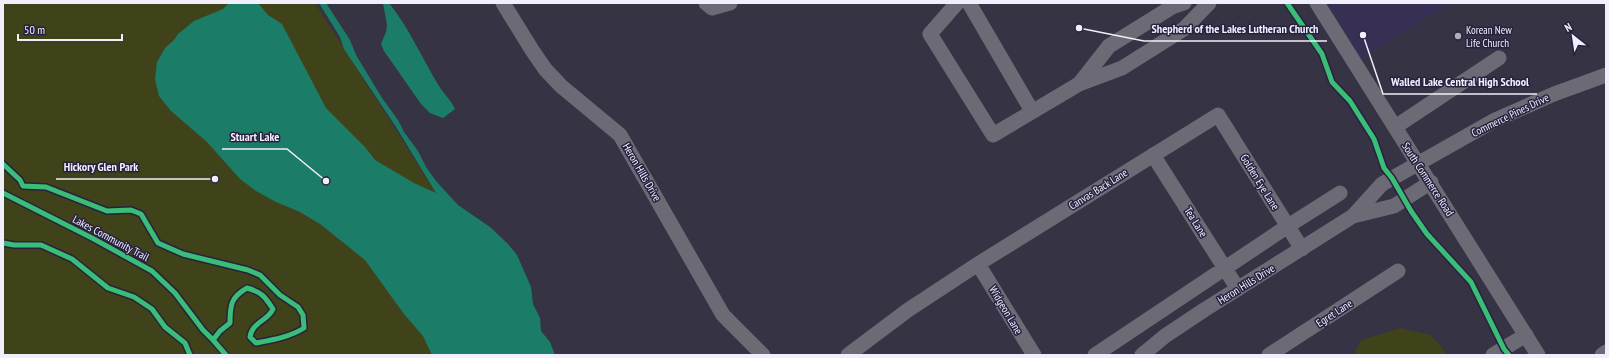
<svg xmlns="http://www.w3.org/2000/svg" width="1609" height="358" font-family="'PT Sans Narrow',sans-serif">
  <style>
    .built { fill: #383054 }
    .green { fill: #404219 }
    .water { fill: #1b7d67 }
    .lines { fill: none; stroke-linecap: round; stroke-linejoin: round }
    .minor { stroke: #6c6a74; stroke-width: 15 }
    .cycleway-casing { stroke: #282241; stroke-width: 8 }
    .cycleway { stroke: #3abd76; stroke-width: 5 }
    .poi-dot { fill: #b0adbc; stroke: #282241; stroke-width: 1.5 }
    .labels { text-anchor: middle; stroke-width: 3; stroke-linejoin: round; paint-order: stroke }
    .poi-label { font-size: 11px; fill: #f1effc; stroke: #282241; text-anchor: start }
    .street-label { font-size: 11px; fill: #f1effc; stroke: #282241 }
    .leader { fill: none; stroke: #f1effc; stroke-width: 1.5 }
    .callout-dot { fill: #f1effc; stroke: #282241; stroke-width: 1.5 }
    .callout-label { font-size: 12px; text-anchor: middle; font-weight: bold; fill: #f1effc; stroke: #282241; stroke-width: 3; stroke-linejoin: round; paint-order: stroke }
  </style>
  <rect width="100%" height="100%" fill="#363345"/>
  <!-- built -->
  <path class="built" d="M1308,3H1450L1348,67Z"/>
  <!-- green -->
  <path class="green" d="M3,3H315L539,355H3Z
    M1400,328L1431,335L1448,355H1353L1362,340Z"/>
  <!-- water -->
  <path class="water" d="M229,3H258L268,15L282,24L326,108L365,147L375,160L414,183L436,193L396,127L344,49L340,37L319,3H326L350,40L356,55L382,98L398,120L404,132L418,151L426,167L436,181L458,205L490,227L508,244L517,255L531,287L533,304L540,318L541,331L550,342L555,355H432L423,336L404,314L365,260L320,224L298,211L276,202L256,191L240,179L207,142L171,111L159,96L155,79L157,62L165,48L174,40L178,34L194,21L223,9Z
    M383,3H389C409,28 422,58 439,86C444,94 451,100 455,109L443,118L430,113L421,104L384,51L381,44L386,32L387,25Z"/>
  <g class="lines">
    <!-- minor -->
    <path class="minor" d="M503,3L532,50L545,69L561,86L620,135L723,315L763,355
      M706,3L712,8L730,3
      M957,3L930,34L993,135L1079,84L1122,68L1184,29L1209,3
      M969,3L1032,111
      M1317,3L1538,355
      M1080,83L1109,46L1172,7L1184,3
      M1395,127L1499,58
      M1153,155L1238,289
      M1353,216L1394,206L1431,182
      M978,264L1034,355
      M848,355L908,310L978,264L1218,115L1302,249
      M1095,355L1288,226L1340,193
      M1142,355L1165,336L1204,310L1353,216L1382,184L1495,120L1554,94L1606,75
      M1269,355L1398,271
      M1493,355L1526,335
      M1602,355L1606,352"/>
    <!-- cycleway casing -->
    <g class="cycleway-casing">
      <path id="cycleway" d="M1287,3L1322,54L1332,82L1350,101L1374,139L1384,168L1392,178L1411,211L1427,234L1471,282L1504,349L1509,355
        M3,164L20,180L23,186L46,187L107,211L131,210L141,214L158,243L183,254L248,270L260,275L280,295L298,307L303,315L304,328C290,337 272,340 256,343L250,337C252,322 268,321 273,309C265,297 262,292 247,288C231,297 230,305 230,323L220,331L213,340
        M3,193L92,238L152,271L175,293L203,330L213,340L226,355
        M3,243L14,245H41L72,259L108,288L134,297L152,309L165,327L185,343L190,355"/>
    </g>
    <!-- cycleway -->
    <use href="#cycleway" class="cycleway"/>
  </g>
  <!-- markers -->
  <circle class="poi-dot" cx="1458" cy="36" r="4"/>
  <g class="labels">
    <!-- poi labels -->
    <g class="poi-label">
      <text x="1466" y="34">Korean New<tspan x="1466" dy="13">Life Church</tspan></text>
    </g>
    <!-- street labels -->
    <g class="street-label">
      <text transform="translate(1510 115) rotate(-26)" y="4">Commerce Pines Drive</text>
      <text transform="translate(642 172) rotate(60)" y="4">Heron Hills Drive</text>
      <text transform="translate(1428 179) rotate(57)" y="4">South Commerce Road</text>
      <text transform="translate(1260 182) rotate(58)" y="4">Golden Eye Lane</text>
      <text transform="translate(1098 189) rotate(-32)" y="4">Canvas Back Lane</text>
      <text transform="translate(1196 222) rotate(58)" y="4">Tea Lane</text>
      <text transform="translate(111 238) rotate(28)" y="4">Lakes Community Trail</text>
      <text transform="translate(1246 284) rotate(-32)" y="4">Heron Hills Drive</text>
      <text transform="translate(1006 310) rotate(59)" y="4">Widgeon Lane</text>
      <text transform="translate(1334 313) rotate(-33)" y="4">Egret Lane</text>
    </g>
  </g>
  <!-- callouts -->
  <path class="leader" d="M1079 28L1144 41H1327M1363 35L1383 94H1537M326 181L287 149H222M215 179L147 179H56"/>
  <g class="callout-dot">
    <circle cx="1079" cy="28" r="4"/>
    <circle cx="1363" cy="35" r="4"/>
    <circle cx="326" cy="181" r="4"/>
    <circle cx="215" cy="179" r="4"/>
  </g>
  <g class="callout-label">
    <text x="1235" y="33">Shepherd of the Lakes Lutheran Church</text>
    <text x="1460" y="86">Walled Lake Central High School</text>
    <text x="255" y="141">Stuart Lake</text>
    <text x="101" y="171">Hickory Glen Park</text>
  </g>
  <!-- border -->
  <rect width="1609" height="358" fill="none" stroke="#f1effc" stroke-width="8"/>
  <!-- north arrow -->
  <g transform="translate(1573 36) rotate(330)" stroke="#282241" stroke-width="3" paint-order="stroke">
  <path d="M0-3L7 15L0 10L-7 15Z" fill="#f1effc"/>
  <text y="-6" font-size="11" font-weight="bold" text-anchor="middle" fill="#f1effc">N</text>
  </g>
  <!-- scale -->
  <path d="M18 34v6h104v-6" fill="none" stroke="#f1effc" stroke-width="2"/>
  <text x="24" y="34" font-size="12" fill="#f1effc" stroke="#282241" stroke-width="3" paint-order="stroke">50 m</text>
</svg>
